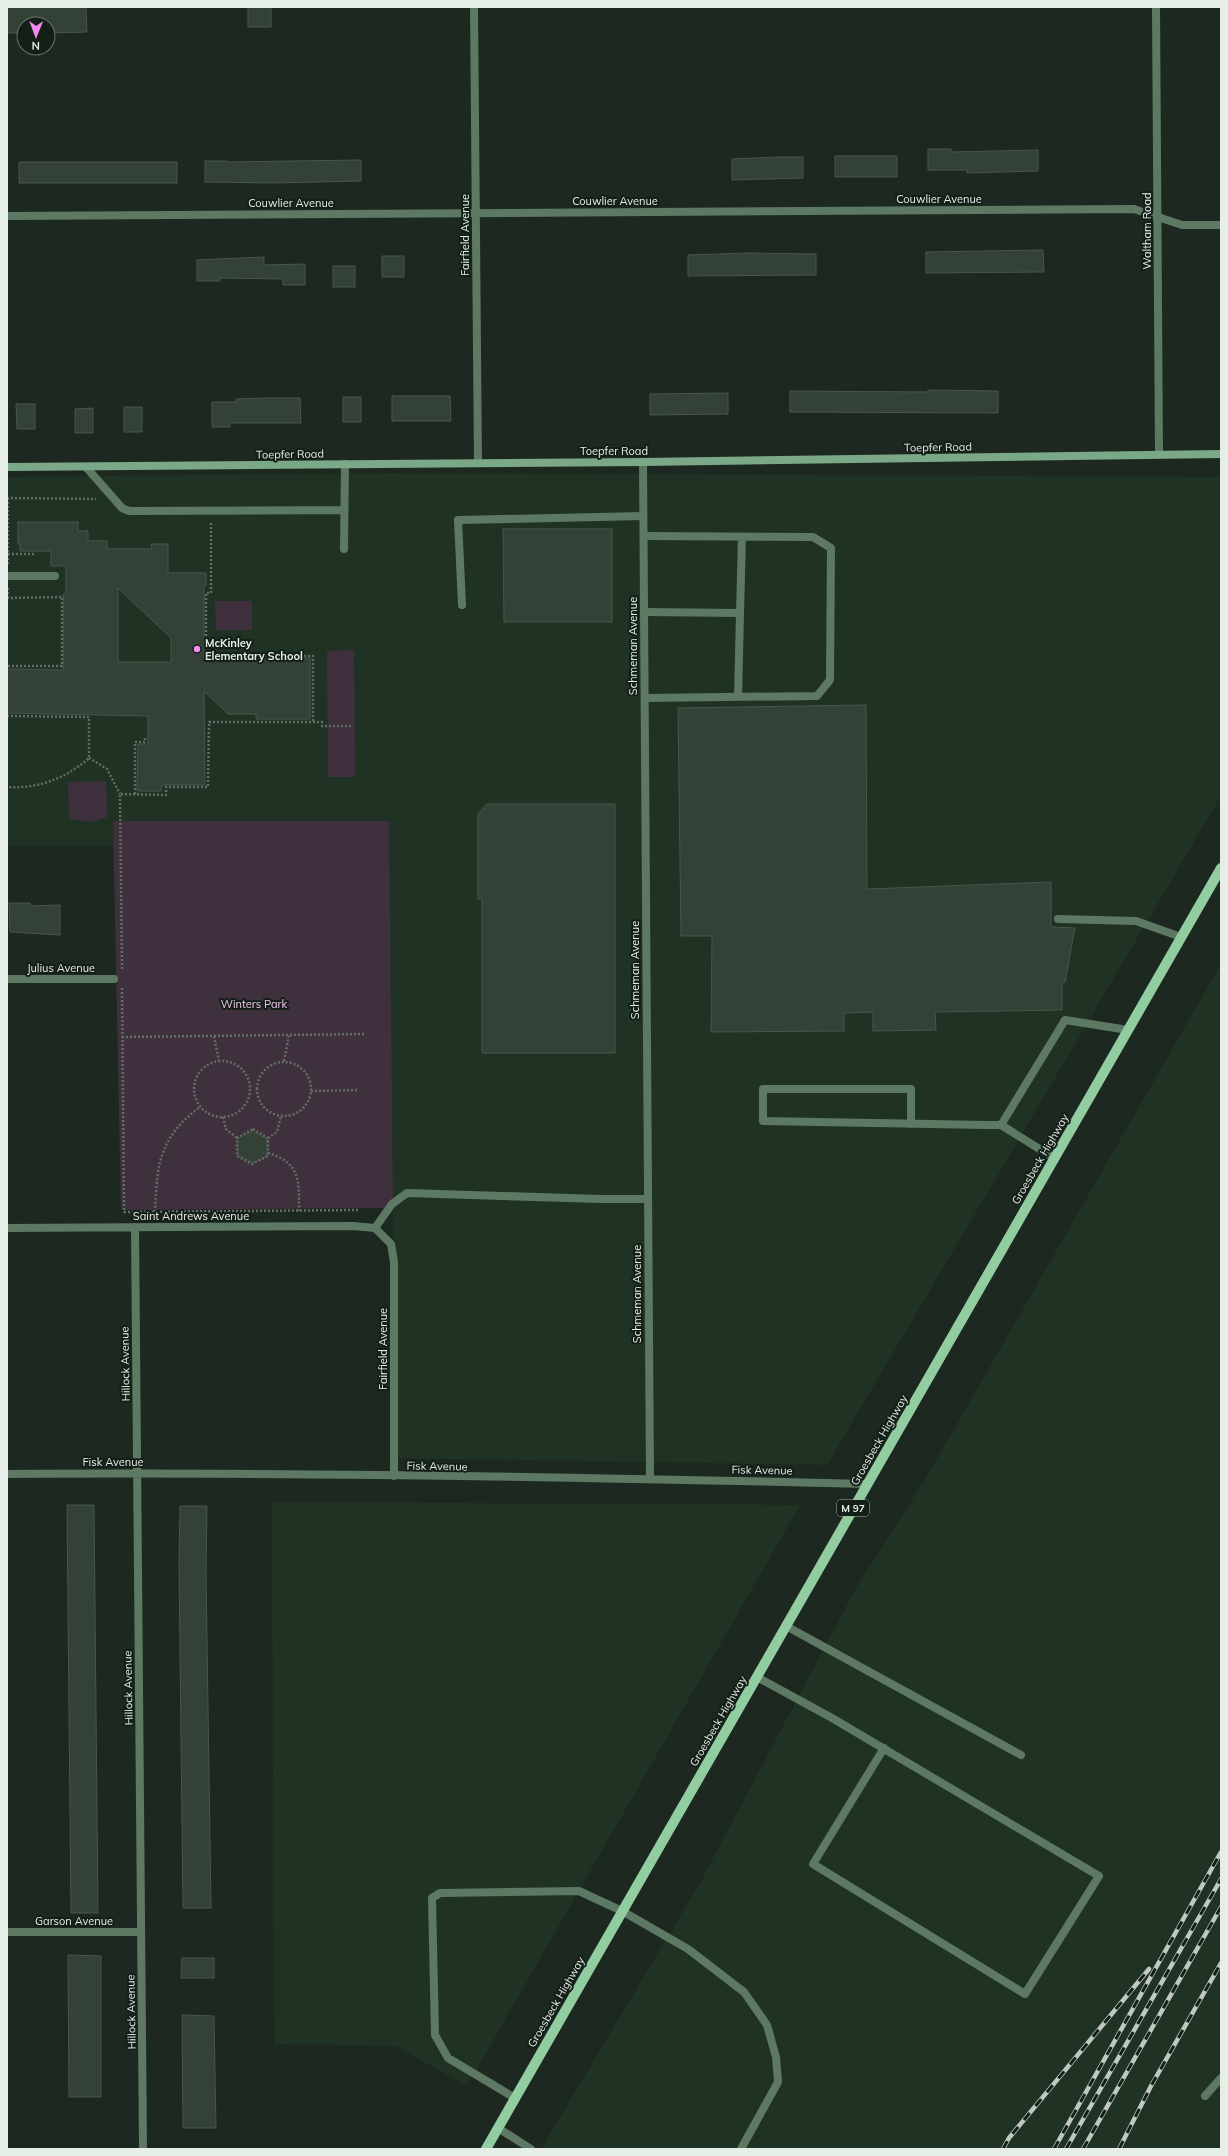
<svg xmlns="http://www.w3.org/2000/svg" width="1228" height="2156" font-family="Mulish,sans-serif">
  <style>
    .built { fill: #203224 }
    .green { fill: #3e303d }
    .building { fill: #334137; stroke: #48564c; fill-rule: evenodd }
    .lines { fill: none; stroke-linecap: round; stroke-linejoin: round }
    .path { stroke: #636d65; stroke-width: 2.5; stroke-dasharray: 2 2; stroke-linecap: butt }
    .lane { stroke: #5d7964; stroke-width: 8 }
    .street { stroke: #5d7964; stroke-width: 8 }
    .secondary { stroke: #7ba887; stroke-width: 8 }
    .primary { stroke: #92cda2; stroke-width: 10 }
    .rail-casing { stroke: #c0c8c2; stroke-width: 4.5 }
    .rail { stroke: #131f17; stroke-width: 3; stroke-dasharray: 9; stroke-linecap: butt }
    .poi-dot { fill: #f489f0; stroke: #131f17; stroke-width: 1.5 }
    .labels { text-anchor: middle; stroke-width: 4; stroke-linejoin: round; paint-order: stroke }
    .shield { fill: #131f17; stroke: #a7b0a9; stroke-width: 1 }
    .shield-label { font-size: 10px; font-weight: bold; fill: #e6eee8 }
    .street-label { font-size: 11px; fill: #e6eee8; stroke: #131f17 }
    .poi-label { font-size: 11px; font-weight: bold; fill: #e6eee8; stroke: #131f17; text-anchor: start }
    .park-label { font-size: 11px; fill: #f3c7ef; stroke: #131f17 }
  </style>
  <rect width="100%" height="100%" fill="#1d2920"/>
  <!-- built -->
  <path class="built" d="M386,473L1221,477V796L827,1465L394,1458L393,1208L113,821L114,846H7V477Z
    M1221,964V2149H541L700,1883L856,1588L926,1478Z
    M272,1502L800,1505L467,2086L396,2046L274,2044Z"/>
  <!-- green -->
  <path class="green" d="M215,601H252V630H216Z
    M354,650L355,777H328L327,651Z
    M106,781L107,817L92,822L69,819L68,782Z
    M113,821H389L393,1208L121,1210Z"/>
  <!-- building -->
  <path class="building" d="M7,7H86L87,32L48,33V24H24V33H7Z
    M248,7H271V27H248Z
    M928,149H951V152L1038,150V171L967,173V170H928Z
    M835,156H897V177H835Z
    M779,157H803V178L732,180V159Z
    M361,160V181L272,183L205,182V161H227V162Z
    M19,162H177V183H19Z
    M1043,250L1044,272L926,273V252Z
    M748,253L816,254V275L688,276V255Z
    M382,256H404V277H382Z
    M264,257V265L305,264V285H283V279L220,278V281H197V260Z
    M333,266H355V287H333Z
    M928,390L998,391V413L790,412V391L928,392Z
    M728,393V414L650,415V394Z
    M392,396H450L451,421H392Z
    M343,397H361V422H343Z
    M263,398H300L301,423H230V427H212V402H236V399Z
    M16,404H35V429H17Z
    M124,407H142V432H124Z
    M93,408V433H75V409Z
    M18,522H78V531H88V541H107V549H152L151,544H168V573H206V586H204V658H310V719H256V714H228L204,691L205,785H162L161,791H137L138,744H148V716L7,713V669L63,670V594H66V566H51V551H20V544H18ZM118,588L171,638V662H118Z
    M503,529H612V622H504Z
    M866,705L867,889L1051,882V927L1075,928L1065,982L1062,983V1010L935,1012L936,1030L873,1031V1012L844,1013V1031L711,1032L712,936H681L678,708Z
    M487,804H615V1053H482V899H478V814Z
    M9,903H30V906L60,905V935L10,932Z
    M253,1131L267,1139V1156L253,1163L238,1155V1138Z
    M67,1505H94L98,1913H71Z
    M180,1506H207L206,1572L211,1908H183L179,1563Z
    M68,1955L101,1956V2097H69Z
    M182,1958H214V1978H181Z
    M182,2015L214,2016L216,2128H183Z"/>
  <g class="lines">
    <!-- path -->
    <path class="path" d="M7,498L96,499
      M211,523V593H206V656H313V722
      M8,554H34
      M8,564V498
      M7,598L62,597V666H7
      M8,598V587
      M7,716L89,717V758C66,778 39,789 7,787
      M89,758L107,769L120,794
      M135,794V742H145V736
      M122,969L120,794L166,795V787H208L209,722H322V726H352
      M122,988L124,1212L359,1210
      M214,1036L219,1061
      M122,1037L366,1034
      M194 1089a28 28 0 1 1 56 0a28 28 0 1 1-56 0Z
      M284,1061L289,1035
      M257 1089a27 27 0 1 1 54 0a27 27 0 1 1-54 0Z
      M311,1091L359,1090
      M223,1117L226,1129L237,1138
      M253,1129L268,1138V1156L252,1164L237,1156V1138Z
      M268,1138L277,1132L281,1116
      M268,1153C301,1163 299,1181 299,1211
      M155,1212C157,1163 159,1138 200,1107"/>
    <!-- lane -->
    <path class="lane" d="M86,467L122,508L129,511L344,510
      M644,536L813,537L831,548L830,680L817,696L645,698
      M344,549L345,464
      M7,576H55
      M462,605L458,520L643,516
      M644,612L740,613L738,697
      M740,613L742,537
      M1058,919L1136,921L1181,937
      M911,1124V1089H763V1121L986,1125H1001
      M1054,1158L1001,1125L1065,1020L1128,1030
      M375,1228L392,1204L407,1193L601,1199H648
      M786,1626L1021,1755
      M757,1677L832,1718L1099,1876L1025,1994L813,1864L884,1748
      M1205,2096L1221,2078
      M515,2098L448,2058L435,2035L432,1898L440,1893L579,1891L622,1911L688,1949L744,1992L767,2025L776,2057L778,2082L741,2149
      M498,2128L531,2149"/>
    <!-- street -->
    <path class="street" d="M474,7L478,463
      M1156,7L1159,454
      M7,216L1134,209L1182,225H1221
      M643,462L650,1479
      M7,979H114
      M135,1227L143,2149
      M7,1228L353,1226L375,1228L391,1244L394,1262V1476
      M7,1474C294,1472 581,1477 868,1484
      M7,1932H141"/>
    <!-- secondary -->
    <path class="secondary" d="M7,467L643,462L1221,454"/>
    <!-- primary -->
    <path class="primary" d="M486,2149L1221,868"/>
    <!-- rail casing -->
    <g class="rail-casing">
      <path id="rail" d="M1003,2149L1009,2138L1149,1969
        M1054,2149L1221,1852
        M1066,2149L1221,1879
        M1083,2149L1221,1907
        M1119,2149L1151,2086L1221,1963"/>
    </g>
    <!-- rail -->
    <use href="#rail" class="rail"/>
  </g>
  <!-- markers -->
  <circle class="poi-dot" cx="197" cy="649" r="4"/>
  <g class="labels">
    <!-- shield labels -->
    <rect class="shield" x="837" y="1500" width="32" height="16" rx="3"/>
    <g class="shield-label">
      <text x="853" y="1512">M 97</text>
    </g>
    <!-- street labels -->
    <g class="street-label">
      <text x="939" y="203">Couwlier Avenue</text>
      <text x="615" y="205">Couwlier Avenue</text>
      <text x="291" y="207">Couwlier Avenue</text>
      <text transform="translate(1147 231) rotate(-90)" y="4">Waltham Road</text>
      <text transform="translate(465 235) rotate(-90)" y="4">Fairfield Avenue</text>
      <text transform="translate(938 447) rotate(-1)" y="4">Toepfer Road</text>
      <text x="614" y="455">Toepfer Road</text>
      <text transform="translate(290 454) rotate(-1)" y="4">Toepfer Road</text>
      <text transform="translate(633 646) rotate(-90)" y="4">Schmeman Avenue</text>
      <text x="61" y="972">Julius Avenue</text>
      <text transform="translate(635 970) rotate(-90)" y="4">Schmeman Avenue</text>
      <text transform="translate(1040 1159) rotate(-60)" y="4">Groesbeck Highway</text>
      <text x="191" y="1220">Saint Andrews Avenue</text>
      <text transform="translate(637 1294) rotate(-90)" y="4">Schmeman Avenue</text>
      <text transform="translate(383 1349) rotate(-90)" y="4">Fairfield Avenue</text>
      <text transform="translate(125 1364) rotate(-91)" y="4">Hillock Avenue</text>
      <text transform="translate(879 1440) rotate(-60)" y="4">Groesbeck Highway</text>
      <text x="113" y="1466">Fisk Avenue</text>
      <text transform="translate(437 1466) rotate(1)" y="4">Fisk Avenue</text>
      <text transform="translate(762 1470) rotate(1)" y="4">Fisk Avenue</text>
      <text transform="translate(128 1688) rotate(-91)" y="4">Hillock Avenue</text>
      <text transform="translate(718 1721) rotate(-60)" y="4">Groesbeck Highway</text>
      <text x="74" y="1925">Garson Avenue</text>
      <text transform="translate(556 2002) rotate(-60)" y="4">Groesbeck Highway</text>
      <text transform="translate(131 2012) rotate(-91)" y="4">Hillock Avenue</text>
    </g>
    <!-- poi labels -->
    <g class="poi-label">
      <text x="205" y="647">McKinley<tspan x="205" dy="13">Elementary School</tspan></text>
    </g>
    <!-- park labels -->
    <g class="park-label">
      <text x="254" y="1008">Winters Park</text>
    </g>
  </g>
  <!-- border -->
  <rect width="1228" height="2156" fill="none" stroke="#e6eee8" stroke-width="16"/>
  <!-- north arrow -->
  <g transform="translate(36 36) rotate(181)"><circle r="19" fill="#131f17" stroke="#67726b"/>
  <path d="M0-3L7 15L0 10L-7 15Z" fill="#f489f0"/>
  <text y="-6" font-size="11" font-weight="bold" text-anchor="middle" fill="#e6eee8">N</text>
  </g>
</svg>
